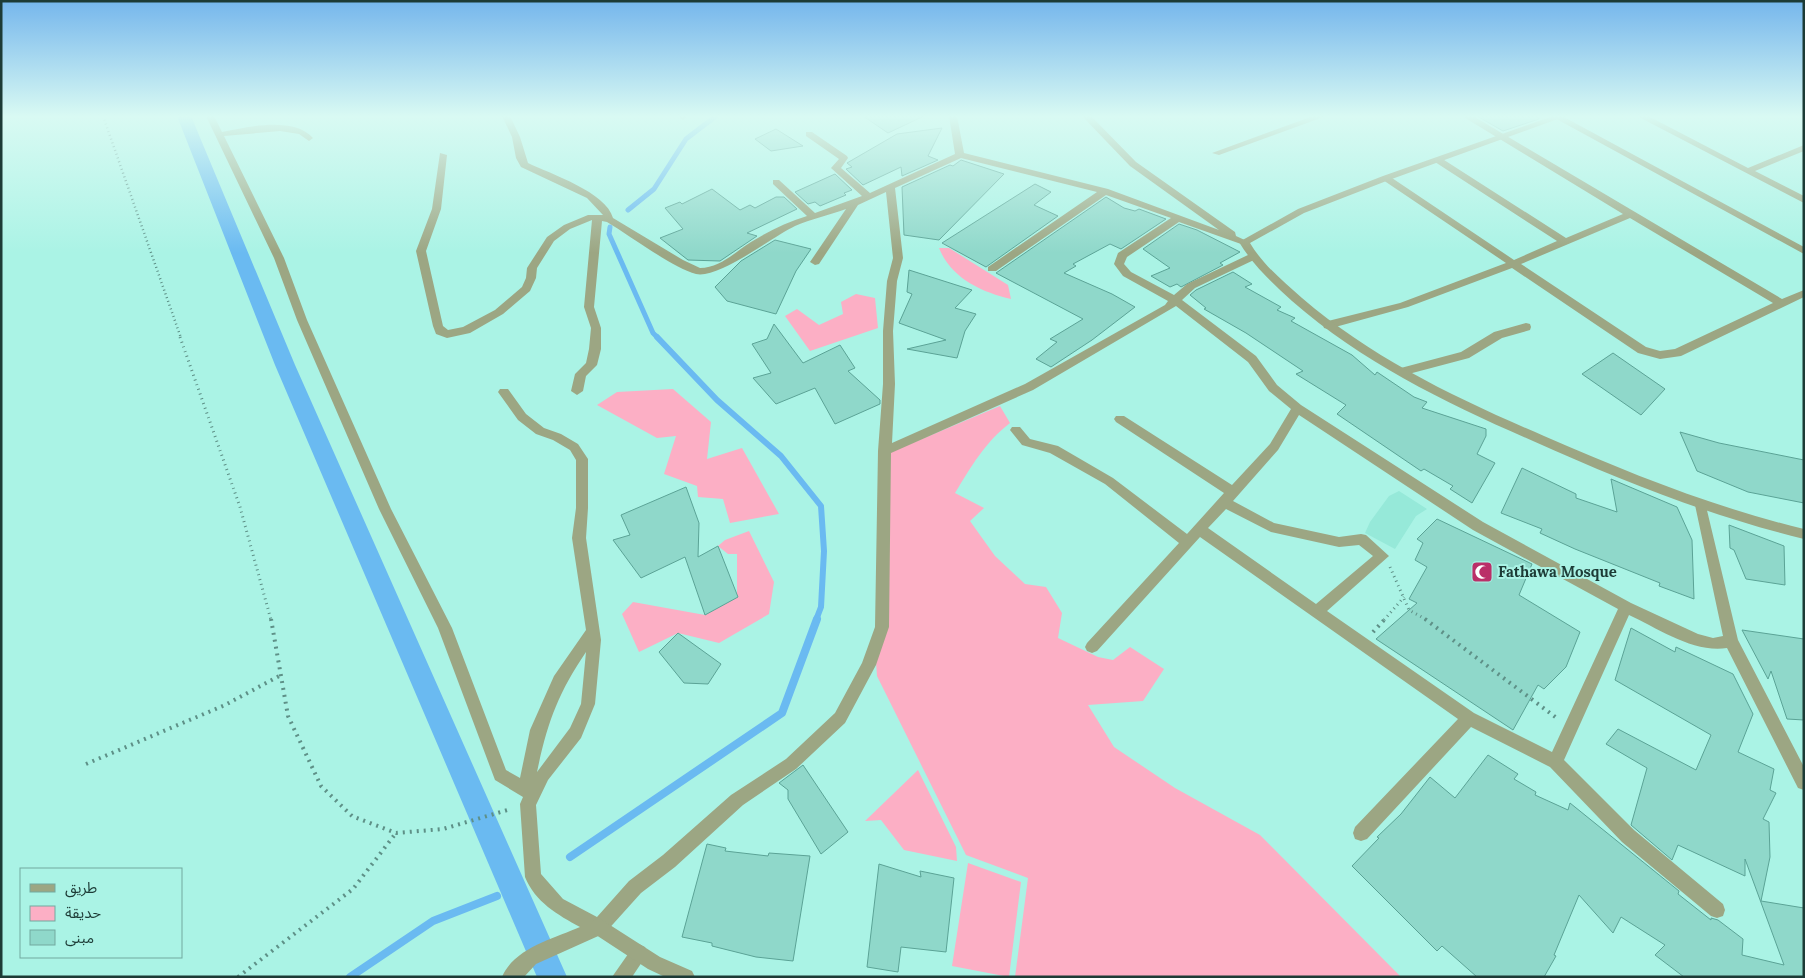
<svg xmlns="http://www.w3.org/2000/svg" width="1805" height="978" font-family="Lora,'Noto Sans Arabic',serif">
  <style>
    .built { fill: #96e9d9 }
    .green { fill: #fcafc5 }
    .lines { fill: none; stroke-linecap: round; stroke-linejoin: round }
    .stream-far2 { stroke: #6abaf1; stroke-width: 5 }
    .stream-far1 { stroke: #6abaf1; stroke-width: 6 }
    .stream { stroke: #6abaf1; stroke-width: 8 }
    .canal { fill: #6abaf1; fill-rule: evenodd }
    .building { fill: #8fd8ca; stroke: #5ba396 }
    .path-far2 { stroke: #5e9087; stroke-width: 2.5; stroke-dasharray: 1 3; stroke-linecap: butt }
    .path-far1 { stroke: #5e9087; stroke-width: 3; stroke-dasharray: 1 4; stroke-linecap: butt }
    .path { stroke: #5e9087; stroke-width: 4; stroke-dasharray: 2 5; stroke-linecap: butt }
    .minor { fill: #9ca683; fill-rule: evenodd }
    .tertiary { fill: #9ca683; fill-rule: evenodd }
    .labels { text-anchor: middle; stroke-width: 4; stroke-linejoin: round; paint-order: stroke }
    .poi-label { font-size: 15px; font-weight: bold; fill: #1d3b36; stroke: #aaf3e5; text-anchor: start }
  </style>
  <rect width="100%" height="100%" fill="#aaf3e5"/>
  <!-- built -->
  <path class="built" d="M1399,491L1427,509L1416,516L1395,549L1365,533L1370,522L1389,496Z"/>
  <!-- green -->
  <path class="green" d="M939,248H949L1008,285L1011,299C981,292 951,278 939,248Z
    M856,294L875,298L878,328L810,351L785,316L797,309L819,325L843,314L841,302Z
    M673,389L711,422L707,459L742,448L779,514L730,523L723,499L698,497L697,486L664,474L676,436L657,438L597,405L617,392Z
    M1000,406L1010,423C985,442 971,467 955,493L984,508L970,521L995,556L1025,584L1046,587L1062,613L1058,638L1098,657L1113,660L1130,647L1164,669L1143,701L1088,705L1114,747L1175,788L1260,835L1401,977H1015L1028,878L966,855L877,676L875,647L884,455Z
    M749,531L774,582L769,614L719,643L678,633L639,652L622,614L633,602L705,615L737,597V554H728L718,546L725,540Z
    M918,770L956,847L957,861L904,850L881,820L865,821Z
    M968,863L1021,882L1009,977L952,966Z"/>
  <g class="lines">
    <!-- stream-far2 -->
    <path class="stream-far2" d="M628,210L654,189L686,139L716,116
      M610,227L609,234L653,333L658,338"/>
    <!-- stream-far1 -->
    <path class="stream-far1" d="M657,337L717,400L781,456L821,506L824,551L821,607L816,620"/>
    <!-- stream -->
    <path class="stream" d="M570,857L782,713L817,619
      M350,977L433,921L497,896"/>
    <!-- canal -->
    <path class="canal" d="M177,116H191L295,365L567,977H537L275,365Z"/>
  </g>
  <!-- building -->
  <path class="building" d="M863,116H924L888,133Z
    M1477,116H1539V119L1503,131Z
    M942,128L928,156L938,160L902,176L901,167L863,185L846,169L852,167L847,163L897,134Z
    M776,129L803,146L771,151L755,139Z
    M961,160L1004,174L939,240L904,235L902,187L950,165L953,166Z
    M835,174L852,190L844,193L846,195L820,206L815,202L808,204L795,192Z
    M1035,184L1051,192L1034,205L1058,216L986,267L942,243Z
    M712,189L740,210L750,205L755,208L776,197H784L797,209L747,233L757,236L720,261L688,260L660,238L683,229L665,208L680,202L682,204Z
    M1106,197L1124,208L1135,211L1139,209L1166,219L1121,249L1110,244L1073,264L1076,266L1064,273L1112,294L1135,307L1092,340L1051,367L1036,359L1057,342L1050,339L1083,319L996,273Z
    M1179,224L1197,230L1240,252L1220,263L1223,265L1181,287L1177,284L1170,287L1151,276L1170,268L1143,249Z
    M775,240L811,249L796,271L776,314L727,301L715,287L741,261Z
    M909,270L972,290L955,308L976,314L965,331L957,358L907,349L946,340L899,323L912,294L907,292Z
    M1233,272L1252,284L1245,287L1281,307L1277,310L1295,318L1291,321L1352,355L1375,375L1377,372L1414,397L1427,402L1422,408L1486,429V436L1477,454L1495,463L1472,503L1450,489L1453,486L1424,469L1421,471L1337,414L1346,405L1296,374L1303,371L1246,333L1204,309L1206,308L1190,295L1196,290Z
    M774,324L803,363L840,345L855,368L848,371L880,400V404L835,424L815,388L776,404L753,378L771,373L752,344L767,339Z
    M1613,353L1665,389L1641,415L1582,374Z
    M1680,432L1719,443L1804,460V503L1748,492L1697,471Z
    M1522,468L1576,494V498L1617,512L1611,479L1677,507L1692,540L1694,599L1659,586L1660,583L1575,549L1540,533L1542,529L1501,513Z
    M686,487L699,523L698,557L718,546L738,597L705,615L685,557L641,578L613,540L630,535L621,515Z
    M1437,519L1532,564L1519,595L1580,632L1566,667L1544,689L1538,685L1513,730L1376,639L1417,603L1409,599L1427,567L1415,560L1423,543L1417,539Z
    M1729,525L1784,546L1785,585L1746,579L1734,550L1730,548Z
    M1631,628L1675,652L1676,647L1733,674L1753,714L1738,752L1774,769L1770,790L1776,793L1763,819L1769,822L1770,857L1761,901L1804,908V977H1684L1655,955L1665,945L1621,917L1613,933L1579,895L1554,955L1556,956L1544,977H1477L1442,946L1437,951L1352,866L1379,838L1377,837L1401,814L1430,777L1455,798L1488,755L1518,774L1514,779L1536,792L1535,795L1568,810L1570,803L1679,891L1678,894L1711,920V918L1718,920L1743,939L1742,955L1784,965L1745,859V876L1678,845L1672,860L1631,825L1647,768L1606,744L1618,729L1696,770L1711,735L1615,680Z
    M1742,630L1804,639V720L1787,719L1771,671L1768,679Z
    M678,633L721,664L708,684L684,683L659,652Z
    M803,765L848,832L821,854L788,799V790L779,783Z
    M707,844L726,848L725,851L768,856L769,853L810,856L793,961L756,957L712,946V943L682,937Z
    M879,864L921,877L920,871L954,878L946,952L901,947L898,972L867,967Z"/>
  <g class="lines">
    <!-- path-far2 -->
    <path class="path-far2" d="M103,116L181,338"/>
    <!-- path-far1 -->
    <path class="path-far1" d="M180,337L240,507L271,620
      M1390,567L1409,610L1427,620
      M1384,620L1404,597"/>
    <!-- path -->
    <path class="path" d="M271,619L288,716L321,786L352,816L396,833L443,829L511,809
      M1425,619L1558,719
      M1373,632L1385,619
      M86,764L225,705L281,675
      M238,977L353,889L396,833"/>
    <!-- minor -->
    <path class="minor" d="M206,116H214L222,132C248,127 293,116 313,138L309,141L299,134L280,131L224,136L284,258L307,320L391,509L452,628L506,770L520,778L530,730L554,676L586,630L572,538L576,508V460L570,450L553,440L536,434L518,420L498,392L500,389H508L526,414L544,428L561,434L578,444L588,459V508L586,538L601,640L595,704L581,738L548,780L536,805L541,874L563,899L597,917L629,881L663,855L731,795L786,759L835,713L862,663L875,627L878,451L883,384V331L887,281L893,258L886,192L858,205L819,264L815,265L810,262L846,209C829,215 811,219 795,226C772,237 719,279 696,274C673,268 629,235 607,222L602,221L594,307L601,328V349L597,365L586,376L583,391L577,395L571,391L575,374L586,363L589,349L591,328L584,307L592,220L570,229L554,241L537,268L536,278L530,291L503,314L470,333L447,338L436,334L433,326L416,251L432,209L440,153L447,155L441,209L426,251L443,326L448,330L463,327L495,310L522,287L526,278L527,268L547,237L564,225L588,215H603L587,198L521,167L516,158L512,137L502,116H510L520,137L528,163C551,174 606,192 613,218L683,260L700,268C720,268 735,252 751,242C769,231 787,222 807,216L773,184V180H779L815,213L862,196L831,168L839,159L806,136V132H812L847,156L848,158L841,168L870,193L955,154L949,116H957L964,153L1108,189L1219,230L1130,166L1082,116H1091L1136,162L1235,232L1236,236L1249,242L1244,245L1241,244L1179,222L1127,257L1124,264L1131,272L1174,295L1187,284L1248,255H1256V259L1195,288L1182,300L1256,356L1277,385L1301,405L1483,522L1631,603L1698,634L1713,638L1723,636L1695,505L1697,502H1705L1738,640L1804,767V790L1798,788L1727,648C1693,653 1659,629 1629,615L1564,760L1634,830L1723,904L1725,910L1723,916L1717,918L1711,916L1622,842L1550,767L1471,727L1367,839L1361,841L1355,839L1353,833L1355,827L1458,719L1200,537L1097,651L1092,653L1087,651L1085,647L1087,643L1179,543L1105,484L1050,453L1022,445L1010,430L1012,427H1020L1030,439L1058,446L1113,478L1187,534L1224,493L1116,422L1114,419L1116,416H1124L1232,485L1270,444L1291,409L1269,391L1248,362L1176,306L1033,390L891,453L889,627L876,665L845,723L796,769L743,805L675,867L641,893L605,933L536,964L524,977H502C514,948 555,938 580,927C558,915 535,902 525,877L520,804L523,797L495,780L438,628L379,509L297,320L274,258ZM961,158L1097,192L988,267V271H996L1106,195L1171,218L1118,253L1114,264L1123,276L1168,301L1165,305L1025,384L892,443L895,384L893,331L897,281L903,258L895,188ZM1299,415L1473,530L1618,609L1552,752L1474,713L1327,611L1389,556L1366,535L1361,534L1339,537L1274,523L1233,501L1278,450ZM1226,509L1271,532L1339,547L1359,545L1373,556L1316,604L1208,528ZM586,652L581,704L570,728L537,772C547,724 558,693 586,652Z
      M678,116H687V117L683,120Z
      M1313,116H1326L1219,155L1212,153Z
      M1462,116H1473L1782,299L1804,290V297L1681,356L1660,359L1638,353L1512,268L1408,307L1328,329L1324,328L1323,325L1324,322L1400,303L1506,263L1383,180V176H1389L1514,260L1557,241L1435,162V158H1441L1566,238L1623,214ZM1630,218L1773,303L1675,349L1660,351L1646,347L1521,264Z
      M1551,116H1562L1804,247V254Z
      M1637,116H1648L1748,168L1804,145V151L1755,171L1804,196V203Z
      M1526,323L1530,324L1531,327L1530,330L1502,338L1469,358L1401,376L1395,372L1397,369L1461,352L1494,332Z
      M639,944L645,947L648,953L632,977H612L633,947Z"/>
    <!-- tertiary -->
    <path class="tertiary" d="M1553,116H1566L1389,180L1304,213L1250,243C1263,265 1283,281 1302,298C1373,359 1458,399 1544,436C1629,473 1713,507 1804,529V539C1710,516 1622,481 1533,441C1448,404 1363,363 1292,301C1272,283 1253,265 1239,242L1298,209L1383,176Z
      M599,918L660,957L692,971L695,977H665L648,969L593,933L590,927L593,921Z"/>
  </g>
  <!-- sky -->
  <linearGradient id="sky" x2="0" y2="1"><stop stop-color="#75b6ec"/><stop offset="0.46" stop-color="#d9faf3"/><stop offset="1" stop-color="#d9faf3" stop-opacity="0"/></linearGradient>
  <rect width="1805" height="253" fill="url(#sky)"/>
  <!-- icons -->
  <defs>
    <g id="mosque-square" transform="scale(1.125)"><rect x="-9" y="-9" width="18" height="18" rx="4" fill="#ba2f68" stroke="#aaf3e5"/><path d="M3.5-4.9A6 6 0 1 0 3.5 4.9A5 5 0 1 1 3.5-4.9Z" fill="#fff"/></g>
  </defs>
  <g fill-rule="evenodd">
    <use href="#mosque-square" x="1482" y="572"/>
  </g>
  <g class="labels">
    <!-- poi labels -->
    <g class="poi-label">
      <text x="1498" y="577">Fathawa Mosque</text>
    </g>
  </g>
  <!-- border -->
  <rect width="1805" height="978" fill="none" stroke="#1d3b36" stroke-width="5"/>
  <!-- legend -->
  <rect x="20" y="868" width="162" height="90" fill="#aaf3e5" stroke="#72a99f"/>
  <rect x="30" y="884" width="25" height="8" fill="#9ca683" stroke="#72a99f"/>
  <text x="65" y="893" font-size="15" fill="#1d3b36">طريق</text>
  <rect x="30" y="906" width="25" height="15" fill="#fcafc5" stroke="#72a99f"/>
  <text x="65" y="918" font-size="15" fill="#1d3b36">حديقة</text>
  <rect x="30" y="930" width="25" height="15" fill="#8fd8ca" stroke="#72a99f"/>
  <text x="65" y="943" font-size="15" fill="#1d3b36">مبنى</text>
</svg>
